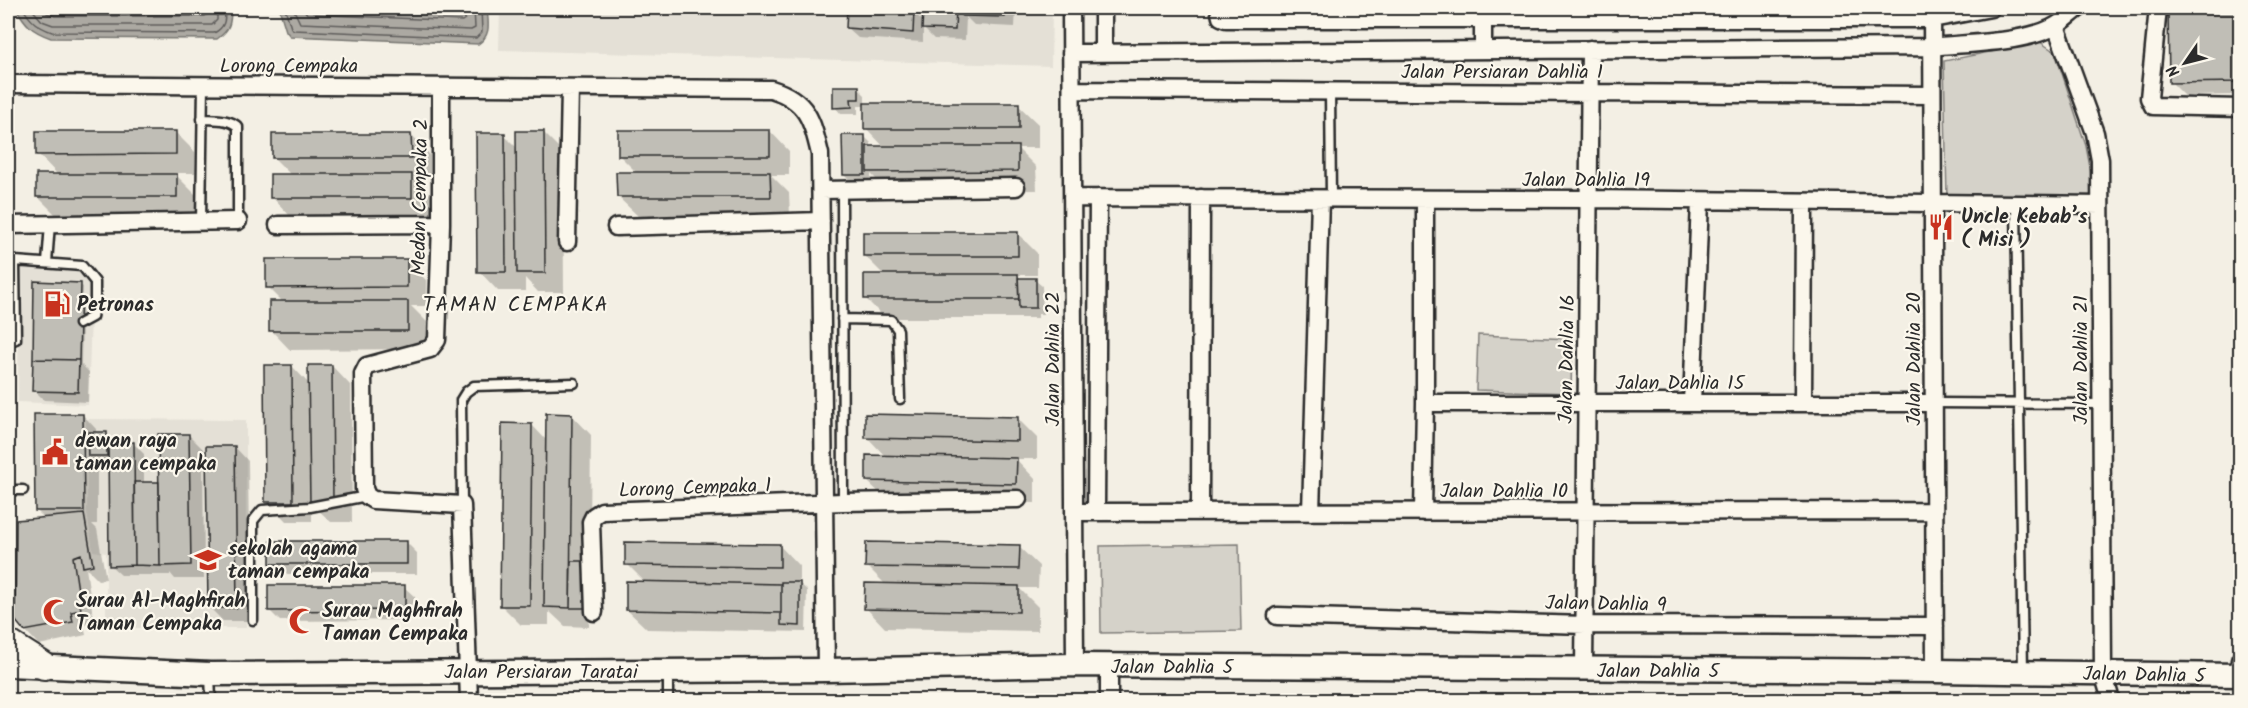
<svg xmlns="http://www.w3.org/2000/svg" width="2248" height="708" font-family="Kalam,sans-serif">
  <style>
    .built { fill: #e4e0d6 }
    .green { fill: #d5d2c9; stroke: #807e7a; stroke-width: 1.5 }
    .water { fill: #aca9a2; stroke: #787772; stroke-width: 1.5 }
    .shadow { fill: #0003 }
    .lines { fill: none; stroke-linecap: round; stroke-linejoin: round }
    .shore { stroke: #5f5d5b; stroke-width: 1.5 }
    .building { fill: #c0beb6; stroke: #2b2b2b; stroke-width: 1.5 }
    .lane-casing { stroke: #2b2b2b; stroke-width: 13 }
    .street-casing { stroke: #2b2b2b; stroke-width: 21 }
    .secondary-casing { stroke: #2b2b2b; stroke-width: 27 }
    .primary-casing { stroke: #2b2b2b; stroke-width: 30 }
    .lane { stroke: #fbf7ec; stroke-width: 8 }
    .street { stroke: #fbf7ec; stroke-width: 16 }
    .secondary { stroke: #fbf7ec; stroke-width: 22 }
    .primary { stroke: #fbf7ec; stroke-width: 26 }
    .labels { text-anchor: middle; stroke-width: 4.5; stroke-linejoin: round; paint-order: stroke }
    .street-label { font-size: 20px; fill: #2b2b2b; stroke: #fbf7ec }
    .poi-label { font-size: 20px; font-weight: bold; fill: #2b2b2b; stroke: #fbf7ec; text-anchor: start }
    .neighbourhood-label { font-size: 21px; letter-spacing: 1.5px; fill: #2b2b2b; stroke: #fbf7ec }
  </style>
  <rect width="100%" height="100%" fill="#f3efe4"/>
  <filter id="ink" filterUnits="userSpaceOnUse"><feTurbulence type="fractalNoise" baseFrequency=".0167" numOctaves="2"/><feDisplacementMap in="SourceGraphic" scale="12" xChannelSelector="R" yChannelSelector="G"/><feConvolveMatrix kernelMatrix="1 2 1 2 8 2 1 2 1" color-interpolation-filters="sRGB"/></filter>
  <g filter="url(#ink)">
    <!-- built -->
    <path class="built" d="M500,8H1052L1051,66L499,50Z
      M19,265L80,269L92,285L88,405L18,402Z
      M86,419L246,420V628H106V553L93,551L87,512Z"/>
    <!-- green -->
    <path class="green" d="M2040,42L2055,52L2086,146L2094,189L2088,200L1947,199L1944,61Z
      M1478,335L1572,339L1571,393L1476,390Z
      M1239,544L1241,631L1101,633L1100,546Z"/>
    <!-- water -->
    <path class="water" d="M16,8H231C231,23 230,30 217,39L51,38C31,31 26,25 16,8Z
      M279,8H487C488,22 492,35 478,44L290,36L286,31Z"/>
    <!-- shadow -->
    <path class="shadow" d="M848,8L913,12L924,22V8H1016L1015,27L974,25L966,17L965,40L934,39L923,28V42L858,38L847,28Z
      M2169,8H2240V95L2185,96L2171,82Z
      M858,88L865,95V105H1018L1038,124V148H1017L1036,167L1037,190L888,191L871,174V181L851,182L844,175L864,136L871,143V148H885L866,128V106H858V114H841L835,107Z
      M770,131L789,151V175H771L789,193L790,216H638L618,197L638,174L619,155Z
      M175,132L195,152V173H174L196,195V216H57L38,197L59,176L38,154Z
      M543,132L563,152L564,292H538L525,278V291H498L479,271L504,135L517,148Z
      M411,135L430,155V177H413L431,195V217H291L272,197L291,175L274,158Z
      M1017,233L1037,253V275H1017L1022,280H1035L1042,286L1043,314H1038V318H885L866,299L885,276L865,256Z
      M406,261L426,280V306H411L427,322V349L290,350L271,330L284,303L268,287Z
      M80,284L83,287L81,364L89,372L88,402L44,400L34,390Z
      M292,366L310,385L332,366L351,386L352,522H331L312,504V521H286L267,501Z
      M83,415L96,429V434H107L114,443H133L144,454V484L160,483L189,435L203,449L204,579H175L170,573V575H121L110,565L109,462L97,463V524H92L97,529L106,579L98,580L86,568L94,623L84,625L86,635L39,645L25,630L45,519L36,510Z
      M572,415L591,435L589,627L565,626L549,611V625H521L501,605L532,425L547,441Z
      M1017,418L1037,438V459H1016L1035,479V503L887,500L867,481L886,457L867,437Z
      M235,447L248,461L250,621H223L209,607Z
      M406,542L417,553V574H282L272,563Z
      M780,546L799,566V583L807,590L806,632L647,629L627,610L646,583L627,564Z
      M1019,547L1039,566L1038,588H1019L1038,607V631L885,628L866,608L886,585L867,566Z
      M404,587L415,597V620L280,621L269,610Z"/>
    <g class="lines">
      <!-- shore -->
      <path class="shore" d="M23,8C30,21 38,27 52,32L214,33C226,27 225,19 225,8
        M31,8L42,21L53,25H212L217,20V8
        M42,8L47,13L55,16H205L208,14V8
        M285,8L291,28L294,30L476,38L482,32L481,8
        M293,8L300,23L471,30L475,28L474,8
        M303,8L307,14L462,21L465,19V8"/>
    </g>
    <!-- building -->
    <path class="building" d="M847,8L914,10L913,33L846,28Z
      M923,8H956L955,30L922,29Z
      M962,8H1006L1005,17L962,16Z
      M2168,8H2240V82L2169,83Z
      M833,86H859V99H851L852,107L833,108Z
      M864,103H1019V129H864Z
      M618,130H770V156H618Z
      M36,131H176V154L36,155Z
      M516,131H544L545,273H517Z
      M476,133H505L506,272H477Z
      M272,134H411L412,158H272Z
      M842,135H865V175H843Z
      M867,146H1018V171L867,172Z
      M616,172H770L771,197H617Z
      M36,174H177V197H36Z
      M270,174H412V198H270Z
      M863,232H1018V256H863Z
      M266,259H407V287L266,288Z
      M864,274H1018L1019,299H864Z
      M1018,278H1036V308H1019Z
      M34,281L81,283L79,360L33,359Z
      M269,301H408V331H269Z
      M33,359L79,360L78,392L32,391Z
      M264,365H292L293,502H265Z
      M308,365H332L333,503H310Z
      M546,413L572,414L570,608L544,607Z
      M34,414H83L84,511H35Z
      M865,414L1018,417V441L865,438Z
      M502,423L532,424L530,606H500Z
      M87,432H107V456H88Z
      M158,434H189L191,565L160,566Z
      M108,442H134L135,565L109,566Z
      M206,446H235L237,608H208Z
      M866,455L1017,458L1016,484L866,481Z
      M134,482H159L160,566L135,565Z
      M84,514L93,565L83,567L81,554L73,557L81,610L71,612L73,622L24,631L15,620L16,520Z
      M270,541H407V564H270Z
      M625,542L780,544V567L625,565Z
      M866,542L1020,545L1019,569L865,567Z
      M571,561H586L585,608H570Z
      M626,581L781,584V613L626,610Z
      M781,582H800V626L781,625Z
      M865,583L1019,586V612L864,609Z
      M268,585H405V610L268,611Z"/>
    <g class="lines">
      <!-- lane casing -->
      <g class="lane-casing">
        <path id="lane" d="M1330,91L1331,199
          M202,119C214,120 229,118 238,127V221
          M842,190L843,502
          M2016,205L2023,672
          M201,222L203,85
          M8,258L15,261L82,266L95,282V301L92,317L79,324
          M47,263L50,224
          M842,319L891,320L898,330L900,399
          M8,342L16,339L15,261
          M1934,403L2101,404
          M8,490H23
          M462,505L461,400L466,392L474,386L574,383
          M253,620V521L262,510L310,507L367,496
          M210,674L211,700
          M668,700V672"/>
      </g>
      <!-- street casing -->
      <g class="street-casing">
        <path id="street" d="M1071,8L1075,665
          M1219,8L1221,17L1226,19H1932L1991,8
          M2158,8L2149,98L2153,106L2240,108
          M1932,9L1935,671
          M2056,26L2095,133L2100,160L2103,673L2111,700
          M1483,50V9
          M1071,53L1932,47C1966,43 2029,43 2057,25C2065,20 2072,13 2079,8
          M1103,53V8
          M8,84L771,89C807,100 812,120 820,154L826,670
          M441,87V224L437,340L430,349L367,366L363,374L364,489L367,496L373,500L462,505L469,700
          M1072,90L1932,95
          M821,190L1016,187
          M1072,198L1589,199L2100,205
          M8,225L238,221
          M278,225L441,224
          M616,227L821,221
          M567,242L570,88
          M1425,403H1934
          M1692,403L1700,201
          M1803,403L1804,202
          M1074,512L1934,511
          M1096,512L1098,198
          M1200,512L1201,198
          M1311,512L1320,199
          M1423,512L1425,403V199
          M594,612L591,522L594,516L602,511L843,502L1018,499
          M1277,616L1585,625L1935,626
          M1584,669L1590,49
          M2239,675L2240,660
          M1109,700V666"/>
      </g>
      <!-- secondary casing -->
      <g class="secondary-casing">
        <path id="secondary" d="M8,665L210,674L826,670L1075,665L1935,671L2240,675"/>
      </g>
      <!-- primary casing -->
      <g class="primary-casing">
        <path id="primary" d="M8,643L44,666"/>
      </g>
      <!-- lane -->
      <use href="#lane" class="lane"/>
      <!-- street -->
      <use href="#street" class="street"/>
      <!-- secondary -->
      <use href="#secondary" class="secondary"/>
      <!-- primary -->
      <use href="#primary" class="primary"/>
    </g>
  </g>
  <!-- icons -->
  <defs>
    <g id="restaurant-bare" transform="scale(2.07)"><path d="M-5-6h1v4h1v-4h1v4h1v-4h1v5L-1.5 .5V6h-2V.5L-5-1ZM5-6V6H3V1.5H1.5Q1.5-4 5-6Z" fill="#c8321e" stroke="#fbf7ec" stroke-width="2.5" paint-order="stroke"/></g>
    <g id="fuel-bare" transform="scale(2.07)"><path d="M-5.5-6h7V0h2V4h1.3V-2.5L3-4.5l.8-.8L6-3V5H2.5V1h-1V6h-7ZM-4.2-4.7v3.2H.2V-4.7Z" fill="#c8321e" stroke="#fbf7ec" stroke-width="2.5" paint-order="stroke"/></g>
    <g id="civic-bare" transform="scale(2.07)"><path d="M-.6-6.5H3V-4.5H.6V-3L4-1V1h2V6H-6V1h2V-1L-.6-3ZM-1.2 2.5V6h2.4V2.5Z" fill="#c8321e" stroke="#fbf7ec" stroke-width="2.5" paint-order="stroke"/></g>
    <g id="school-bare" transform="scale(2.07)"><path d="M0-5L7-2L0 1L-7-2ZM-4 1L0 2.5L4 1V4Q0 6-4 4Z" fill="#c8321e" stroke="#fbf7ec" stroke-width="2.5" paint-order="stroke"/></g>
    <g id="mosque-bare" transform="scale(2.07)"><path d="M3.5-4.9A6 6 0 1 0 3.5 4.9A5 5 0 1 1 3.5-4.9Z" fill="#c8321e" stroke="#fbf7ec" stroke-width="2.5" paint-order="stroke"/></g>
  </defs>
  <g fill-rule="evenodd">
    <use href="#restaurant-bare" x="1941" y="227"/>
    <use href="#fuel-bare" x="57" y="304"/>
    <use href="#civic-bare" x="55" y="452"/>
    <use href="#school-bare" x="208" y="560"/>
    <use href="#mosque-bare" x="56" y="612"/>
    <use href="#mosque-bare" x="302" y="621"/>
  </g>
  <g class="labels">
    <!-- street labels -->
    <g class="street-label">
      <text x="289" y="72">Lorong Cempaka</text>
      <text x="1502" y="78">Jalan Persiaran Dahlia 1</text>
      <text x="1586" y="186">Jalan Dahlia 19</text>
      <text transform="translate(419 197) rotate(-89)" y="7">Medan Cempaka 2</text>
      <text transform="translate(1052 359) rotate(-90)" y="7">Jalan Dahlia 22</text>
      <text transform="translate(1566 359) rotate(-89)" y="7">Jalan Dahlia 16</text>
      <text transform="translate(1913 359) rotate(-90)" y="7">Jalan Dahlia 20</text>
      <text transform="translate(2080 360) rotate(-90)" y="7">Jalan Dahlia 21</text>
      <text x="1680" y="389">Jalan Dahlia 15</text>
      <text transform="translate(695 487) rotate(-2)" y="7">Lorong Cempaka 1</text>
      <text x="1504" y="497">Jalan Dahlia 10</text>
      <text transform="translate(1606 603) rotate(1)" y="7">Jalan Dahlia 9</text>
      <text x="1172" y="673">Jalan Dahlia 5</text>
      <text x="1658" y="677">Jalan Dahlia 5</text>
      <text x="541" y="678">Jalan Persiaran Taratai</text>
      <text transform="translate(2144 674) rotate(1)" y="7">Jalan Dahlia 5</text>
    </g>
    <!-- poi labels -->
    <g class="poi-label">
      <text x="1961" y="223">Uncle Kebab’s<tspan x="1961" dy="23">( Misi )</tspan></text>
      <text x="77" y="311">Petronas</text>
      <text x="75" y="447">dewan raya<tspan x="75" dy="23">taman cempaka</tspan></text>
      <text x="228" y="555">sekolah agama<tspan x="228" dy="23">taman cempaka</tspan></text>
      <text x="76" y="607">Surau Al-Maghfirah<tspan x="76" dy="23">Taman Cempaka</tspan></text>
      <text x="322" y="617">Surau Maghfirah<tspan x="322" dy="23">Taman Cempaka</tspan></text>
    </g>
    <!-- neighbourhood labels -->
    <g class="neighbourhood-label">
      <text x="516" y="311">TAMAN CEMPAKA</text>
    </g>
  </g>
  <!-- margin -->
  <rect width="2248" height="708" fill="none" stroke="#fbf7ec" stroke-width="30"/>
  <rect x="15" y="15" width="2218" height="678" fill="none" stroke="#2b2b2b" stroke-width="2" filter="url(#ink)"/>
  <!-- north arrow -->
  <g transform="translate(2185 63) rotate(235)" stroke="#fbf7ec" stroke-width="4.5" paint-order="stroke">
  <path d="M0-4.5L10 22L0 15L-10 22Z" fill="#2b2b2b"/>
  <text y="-9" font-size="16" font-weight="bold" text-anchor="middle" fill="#2b2b2b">N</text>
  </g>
</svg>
